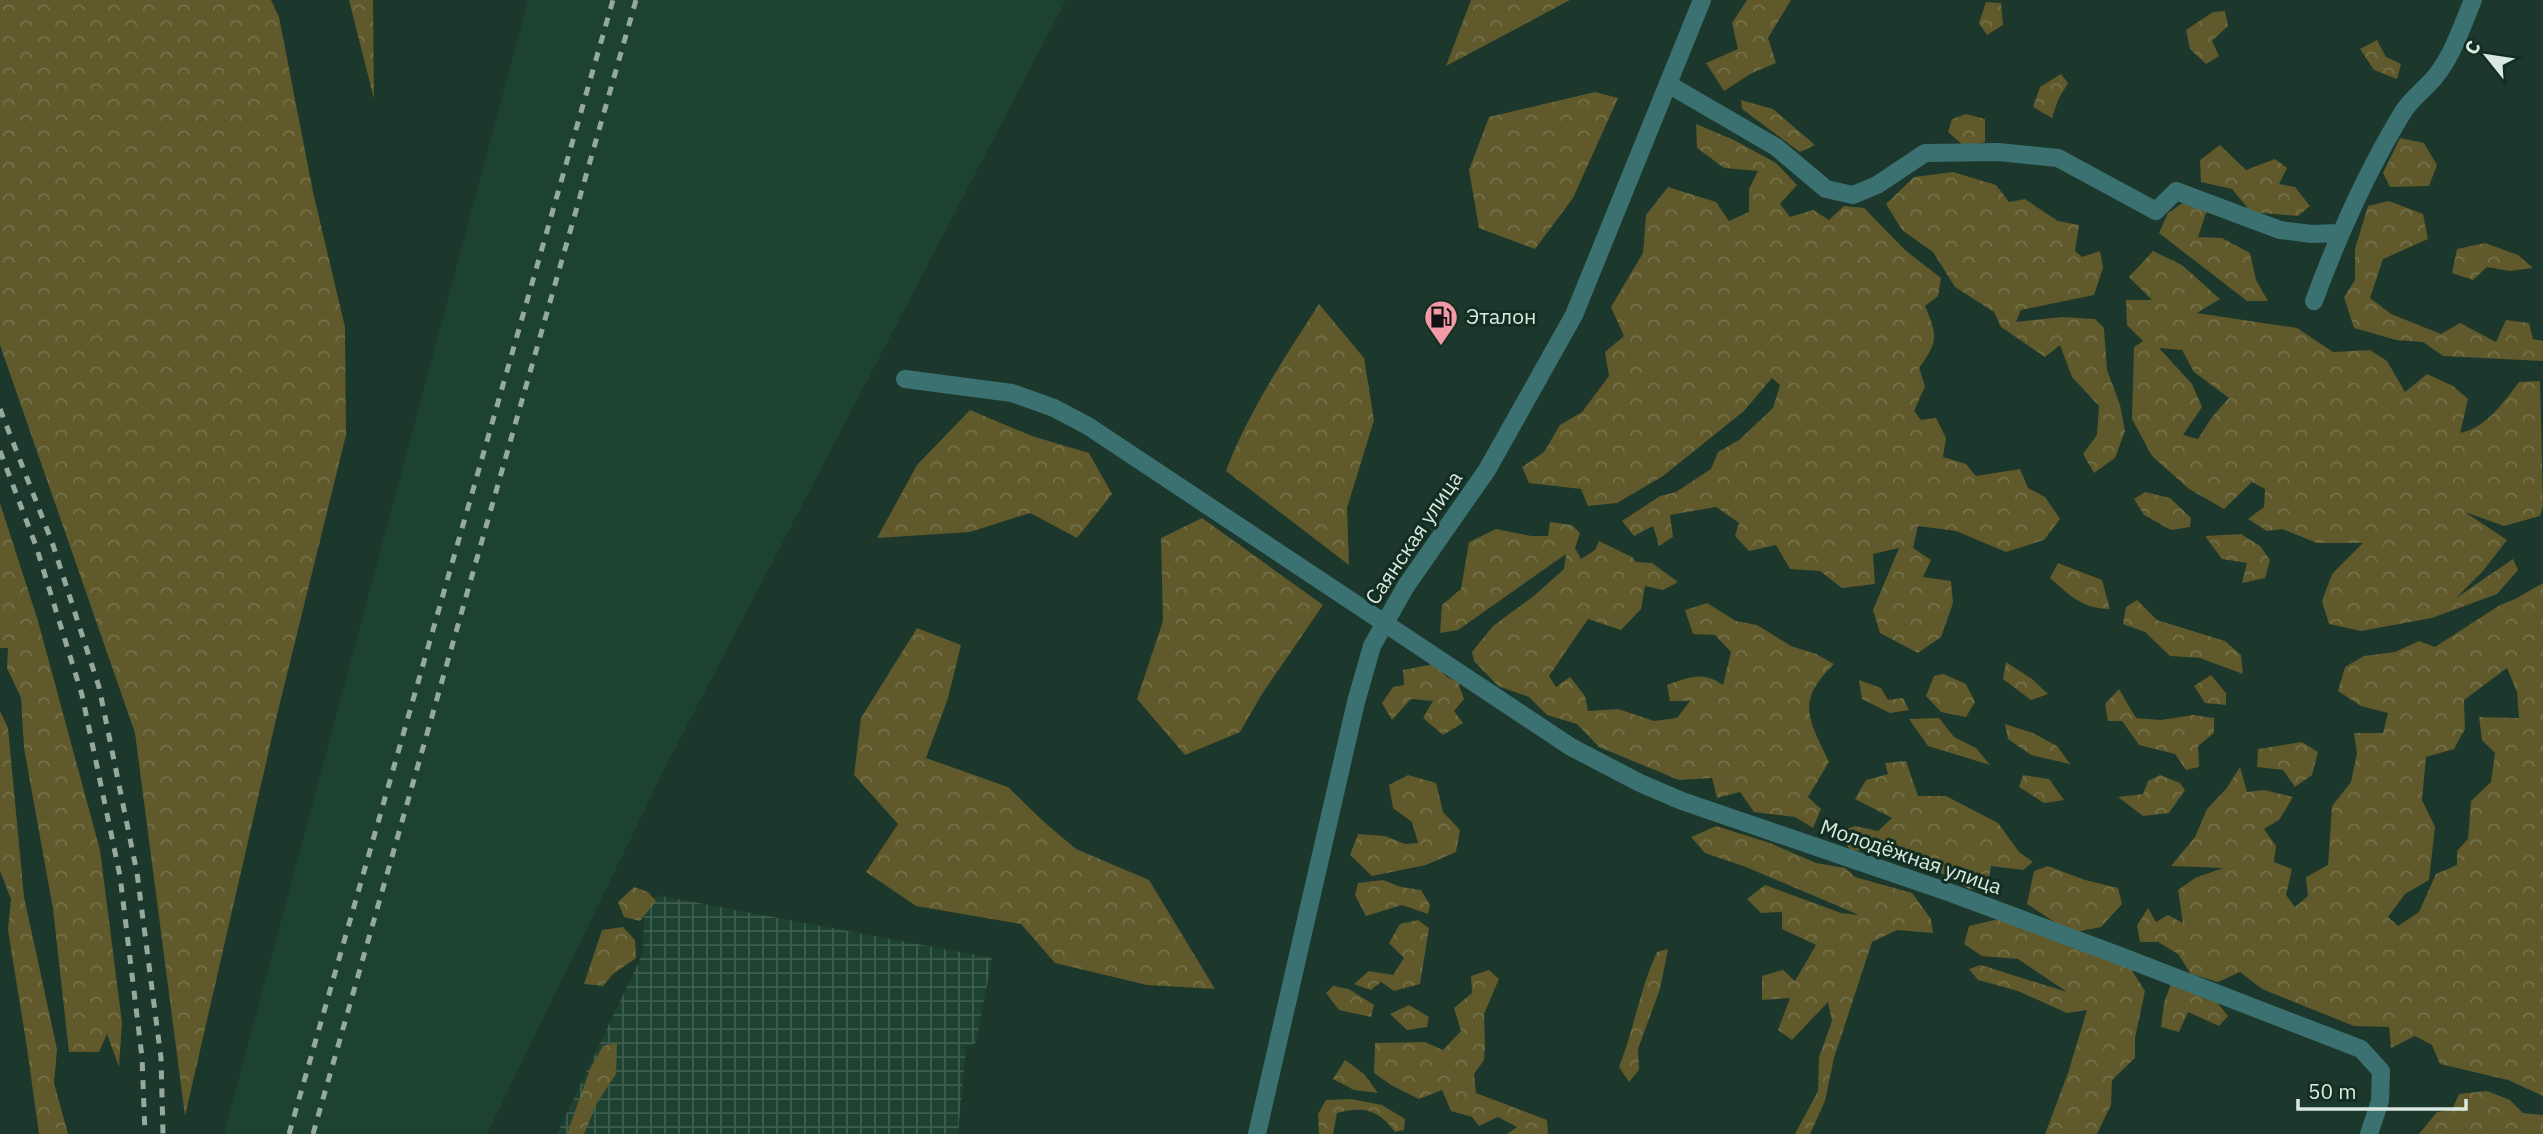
<svg xmlns="http://www.w3.org/2000/svg" width="2543" height="1134" font-family="'IBM Plex Sans',sans-serif">
  <style>
    .built { fill: #1e4232 }
    .industrial { fill: url(#industrial-grid) }
    .forest { fill: url(#forest-crowns); fill-rule: evenodd }
    .lines { fill: none; stroke-linecap: round; stroke-linejoin: round }
    .minor { stroke: #3b7271; stroke-width: 18 }
    .rail { stroke: #95a99f; stroke-width: 5; stroke-dasharray: 9 9; stroke-linecap: butt }
    .labels { text-anchor: middle; stroke-width: 6; stroke-linejoin: round; paint-order: stroke }
    .poi-label { font-size: 21px; fill: #d9e9e1; stroke: #122d21; text-anchor: start }
    .street-label { font-size: 21px; fill: #d9e9e1; stroke: #122d21 }
  </style>
  <defs>
    <pattern id="industrial-grid" width="8" height="8" patternUnits="userSpaceOnUse" patternTransform="scale(1.75)"><rect width="8" height="8" fill="#1e4232"/><path d="M0 4h8M4 0v8" fill="none" stroke="#3e5d4f"/></pattern>
    <pattern id="forest-crowns" width="20" height="18" patternUnits="userSpaceOnUse" patternTransform="scale(1.75)"><rect width="20" height="18" fill="#5f592b"/><path d="M2 6a3 3 0 1 1 6 0M12 15a3 3 0 1 1 6 0" fill="none" stroke="#757149"/></pattern>
  </defs>
  <rect width="100%" height="100%" fill="#1c372b"/>
  <!-- built -->
  <path class="built" d="M528,0H1066L667,764L487,1134H224Z"/>
  <!-- industrial -->
  <path class="industrial" d="M656,895L992,958L976,1043L966,1046L958,1134H557L643,953L644,916Z"/>
  <!-- forest -->
  <path class="forest" d="M0,0H271L279,17L313,192L345,327L346,435L277,715L185,1116L135,733L0,345Z
    M349,0H373L374,99Z
    M1471,0H1570L1446,66Z
    M1747,0H1791L1768,38L1776,63L1752,73L1724,91L1706,63L1738,49L1732,23Z
    M1986,2L2001,3L2003,25L1987,35L1979,23Z
    M2225,11L2228,26L2212,41L2219,56L2206,64L2190,49L2186,30L2213,12Z
    M2377,40L2386,57L2401,64L2397,79L2374,70L2360,49Z
    M2061,74L2068,83L2058,100L2052,118L2033,107L2040,87Z
    M1595,92L1618,98L1573,198L1535,249L1479,228L1469,170L1489,117Z
    M1741,100L1773,109L1815,145L1800,152L1742,109Z
    M1966,114L1985,119V142L1964,146L1948,132L1952,119Z
    M1696,124L1734,140L1776,163L1797,185L1780,204L1790,217L1813,210L1829,220L1844,206L1864,208L1905,250L1941,278L1938,296L1925,306C1938,337 1938,341 1919,368L1925,386L1914,411L1921,420L1936,418L1946,438L1943,457L1966,464L1976,476L2020,469L2028,488L2045,497L2060,519L2044,540L2006,552L1956,531L1918,526L1913,548L1931,560L1923,577L1951,581L1953,603L1941,637L1918,653L1880,633L1873,610L1899,548L1873,554L1875,584L1842,588L1820,571L1790,569L1776,545L1749,551L1735,536L1739,523L1716,507L1670,515L1673,537L1659,546L1653,526L1634,536L1622,521L1660,496L1676,492L1711,469L1718,452L1739,440L1773,408L1780,385L1772,378L1744,411L1663,476L1617,503L1588,506L1581,489L1529,483L1522,467L1544,452L1560,425L1582,412L1609,376L1605,352L1624,336L1611,307L1643,253L1646,215L1668,187L1716,202L1729,221L1749,212V189L1758,171L1724,168L1697,148Z
    M2400,138L2424,143L2437,165L2429,186L2390,187L2383,173Z
    M2220,145L2246,170L2275,159L2287,168L2279,184L2295,187L2310,206L2298,216L2251,212L2232,189L2201,182L2200,160Z
    M1953,172L1996,185L2009,202L2025,199L2058,221L2079,225L2075,251L2082,257L2100,251L2103,268L2094,295L2021,310L2016,322L2062,317L2095,319L2104,328L2107,370L2120,405L2125,431L2115,458L2094,473L2083,454L2097,435L2099,406L2072,377L2060,345L2045,357L2001,327L1994,312L1955,287L1933,252L1902,230L1886,204L1914,177Z
    M2389,201L2423,214L2428,239L2383,259L2370,298L2391,314L2441,334L2460,323L2496,342L2506,320L2529,323L2533,339L2543,341V361L2443,356L2423,342L2396,340L2354,328L2344,297L2355,280V249L2368,206Z
    M2184,202L2207,210L2198,237L2222,238L2250,253L2256,280L2268,301H2247L2159,233L2168,213Z
    M2485,243L2518,255L2533,268L2510,271L2487,267L2473,280L2452,273L2457,249Z
    M2153,251L2182,265L2220,299L2197,313L2297,328L2333,352L2370,350L2387,361L2405,392L2427,374L2453,386L2468,399L2460,433C2486,428 2504,402 2519,382L2540,381L2543,506L2540,516L2504,526L2465,512L2507,540L2483,571L2456,598L2513,559L2518,570L2497,594L2432,618L2361,631L2329,624L2322,601L2332,574L2363,543H2317L2282,529L2267,531L2248,519L2264,507L2265,489L2252,482L2224,509L2189,489L2152,456L2132,419L2134,347L2143,341L2127,325L2126,300H2152L2129,277ZM2159,348L2182,350L2194,372L2229,398L2212,417L2198,439L2183,435L2202,407L2192,384Z
    M1319,304L1364,358L1374,420L1347,508L1349,565L1226,471C1248,412 1285,357 1319,304Z
    M970,410L1032,436L1089,453L1112,494L1077,538L1030,513L970,532L877,538L917,465Z
    M2145,492L2170,498L2191,518L2190,527L2171,530L2144,515L2134,499Z
    M0,503L38,621L100,850L122,1023L119,1067L107,1034L99,1052H69L53,909L24,748L21,698L7,668L8,648H0Z
    M1202,518L1323,605L1262,694L1240,732L1185,755L1137,699L1163,621L1161,538Z
    M1550,522L1572,525L1580,533L1575,548L1581,559L1595,550L1599,541L1632,557L1636,562L1652,563L1678,582L1663,590L1645,586L1641,609L1621,630L1588,619L1549,676L1556,687L1570,677L1585,696L1588,711L1618,709L1654,721L1677,718L1690,701H1670L1667,685C1690,677 1702,671 1723,685L1731,652L1715,635L1693,634L1685,610L1707,603L1736,621L1757,625L1791,646L1816,654L1834,664C1795,702 1809,719 1829,762L1808,797L1821,809L1813,828L1795,817L1754,812L1740,792L1717,798L1712,778L1679,780L1599,747L1577,724L1547,715L1529,697L1498,686L1474,661L1472,652L1493,626L1535,595L1564,569L1566,554L1458,630L1440,633L1442,605L1461,589L1469,542L1496,529L1531,536H1548Z
    M2241,534L2260,546L2270,560L2265,578L2242,583L2247,563L2222,559L2205,536Z
    M2058,563L2102,580L2110,609C2081,608 2072,597 2050,578Z
    M2543,583V1096L2508,1080L2440,1064L2432,1045L2415,1036L2391,1048L2389,1027L2354,1026L2262,989L2240,972L2218,982L2191,974L2178,954L2158,942H2140L2137,926L2148,908L2156,922L2168,915L2183,923L2178,890L2195,878L2223,868L2171,866L2195,837L2207,809L2226,789L2240,767L2247,792L2264,790L2293,797L2279,820L2264,829L2276,846L2274,862L2292,869L2286,895L2295,907L2308,896L2306,877L2328,865L2332,806L2351,782L2357,753L2354,733H2383L2388,713L2361,706L2338,691L2345,667L2364,656L2395,652L2419,641L2435,647L2500,605L2515,599ZM2507,668L2517,692L2519,718L2479,717L2482,740L2495,753L2491,782L2471,801L2468,839L2457,851V865L2436,874L2419,912L2398,926L2388,917L2405,894L2429,880L2435,827L2422,800L2426,757L2454,749L2465,729L2464,700Z
    M2137,600L2157,620L2225,641L2241,655L2243,674L2200,658L2170,656L2145,632L2123,624L2126,607Z
    M917,628L961,645L948,698L926,758L1008,787L1044,822L1076,849L1149,880L1215,989L1147,985L1055,963L1021,924L916,906L866,872L898,824L854,775L861,718Z
    M2006,662L2032,679L2048,694L2031,700L2003,679Z
    M1434,664L1447,677L1458,682L1464,699L1454,711L1463,723L1443,735L1423,718L1433,701L1411,699L1392,720L1382,703L1393,687L1404,685L1403,670Z
    M1944,674L1966,684L1975,702L1966,717L1941,712L1926,696L1934,676Z
    M2211,675L2226,693V705L2205,703L2194,686Z
    M1859,680L1881,688L1888,700L1903,698L1909,710L1890,713L1862,699Z
    M2119,689L2136,718L2161,720L2193,715L2214,718V733L2198,746L2199,767L2186,770L2175,754L2139,745L2122,721H2108L2105,704Z
    M0,711L8,728L24,897L57,1049L54,1083L68,1134H39L27,1048L8,930L11,899L0,871Z
    M1939,718L1954,737L1976,748L1990,765L1928,746L1909,719Z
    M2005,724L2033,733L2057,746L2070,764L2031,755L2008,739Z
    M2302,742L2318,752L2312,775L2295,787L2283,770L2257,767L2258,749Z
    M1906,761L1918,796H1946L1998,823L2019,852L2033,862L2023,870L1991,866L1987,890L1969,889L1932,868L1881,849L1852,851L1835,833L1855,826L1878,831L1892,818L1855,799L1866,780L1888,774L1885,763Z
    M1408,775L1436,783L1443,812L1460,830L1456,852L1426,865L1372,876L1350,855L1358,834L1385,836L1405,844L1418,843L1412,822L1393,808L1389,785Z
    M2023,775L2049,779L2064,800L2044,803L2019,787Z
    M2160,775L2180,783L2185,790L2169,813L2143,816L2118,797L2143,794L2148,781Z
    M1716,826L1770,843L1816,863L1845,868L1855,877L1912,893L1931,919L1933,933L1897,930L1872,942L1834,1058L1825,1101L1810,1134H1795L1818,1091L1819,1057L1832,1021L1828,1002L1792,1040L1778,1030L1790,998L1762,1000V976L1783,970L1795,981L1816,945L1782,929V912L1761,913L1747,899L1765,885L1841,913L1859,915L1746,867L1705,853L1691,837Z
    M2048,866L2085,880L2118,888L2122,904L2101,927L2071,933L2027,904L2034,871Z
    M1383,880L1401,887L1421,890L1430,905L1428,914L1402,905L1366,916L1355,895L1358,883Z
    M634,887L648,892L656,901L640,921L624,917L618,902Z
    M2003,918L2131,969L2145,991L2135,1038V1058L2112,1080L2111,1105L2097,1134H2045L2068,1073L2087,1010L2067,1013L2018,991L1978,980L1969,969L1981,965L2067,992L2018,959L1982,956L1964,944L1969,926Z
    M1418,920L1429,928L1420,984L1394,991L1381,982L1371,990L1354,984L1369,971L1393,975L1404,958L1389,943L1400,924Z
    M623,927L635,940L636,958L613,974L603,986L584,984L602,930Z
    M1668,949L1660,989L1638,1049L1639,1070L1629,1082L1619,1067C1634,1029 1640,989 1657,952Z
    M1489,970L1499,979L1484,1014L1485,1046L1484,1060L1474,1074L1476,1093L1547,1120L1548,1134H1507L1517,1127L1498,1117L1479,1126L1472,1117L1451,1111L1442,1090L1419,1099L1391,1085L1374,1073L1375,1043L1425,1042L1443,1050L1461,1031L1454,1008L1472,993L1471,976Z
    M2172,981L2212,996L2228,1016L2219,1026L2188,1012L2179,1032L2161,1027L2164,1003Z
    M1333,986L1349,989L1374,1005L1371,1017L1339,1010L1326,993Z
    M1409,1005L1429,1017L1427,1027L1407,1030L1390,1014Z
    M617,1043L616,1074L597,1103L584,1134H567L590,1069L603,1046Z
    M1345,1060L1364,1074L1378,1093L1354,1090L1333,1079Z
    M2487,1091L2510,1100L2523,1113L2543,1115V1134H2419L2437,1112L2452,1110L2459,1094Z
    M1351,1099L1382,1105L1405,1119L1404,1130L1395,1132C1378,1110 1365,1106 1337,1113L1333,1134H1319L1318,1114L1326,1100Z"/>
  <g class="lines">
    <!-- minor -->
    <path class="minor" d="M1668,84L1776,147L1826,189L1853,195L1877,185L1925,153L1998,152L2058,158L2156,211L2176,191L2280,230L2312,234L2339,233
      M2314,301C2338,236 2367,171 2403,112C2411,99 2425,89 2435,77C2453,55 2462,26 2473,0
      M905,379L1012,393L1054,408L1088,426L1571,747L1640,783L1682,801L1951,893L2120,956L2361,1049L2381,1071L2380,1101L2369,1134
      M1257,1134L1356,702L1372,646L1385,623L1406,586L1487,470L1574,315L1702,0"/>
    <!-- rail -->
    <path class="rail" d="M0,409L52,542L99,687L137,873L161,1058L163,1134
      M0,451L36,546L82,695L120,876L142,1057L145,1134
      M289,1134L613,0
      M313,1134L636,0"/>
  </g>
  <!-- icons -->
  <defs>
    <g id="fuel-pin" transform="scale(1.75)"><path d="M0 17L-7.5 6A9.5 9.5 0 1 1 7.5 6Z" fill="#f49aa7" stroke="#122d21"/><path d="M-5.5-6h7V0h2V4h1.3V-2.5L3-4.5l.8-.8L6-3V5H2.5V1h-1V6h-7ZM-4.2-4.7v3.2H.2V-4.7Z" fill="#111"/></g>
  </defs>
  <g fill-rule="evenodd">
    <use href="#fuel-pin" x="1441" y="317"/>
  </g>
  <g class="labels">
    <!-- poi labels -->
    <g class="poi-label">
      <text x="1466" y="324">Эталон</text>
    </g>
    <!-- street labels -->
    <g class="street-label">
      <text transform="translate(1414 538) rotate(-56)" y="7">Саянская улица</text>
      <text transform="translate(1911 857) rotate(19)" y="7">Молодёжная улица</text>
    </g>
  </g>
  <!-- north arrow -->
  <g transform="translate(2487 56) rotate(300)" stroke="#122d21" stroke-width="5" paint-order="stroke">
  <path d="M0-5L12 26L0 18L-12 26Z" fill="#d9e9e1"/>
  <text y="-10" font-size="19" font-weight="bold" text-anchor="middle" fill="#d9e9e1">С</text>
  </g>
  <!-- scale -->
  <path d="M2298 1099v10h168v-10" fill="none" stroke="#d9e9e1" stroke-width="3.5"/>
  <text x="2308" y="1099" font-size="21" fill="#d9e9e1" stroke="#122d21" stroke-width="5" paint-order="stroke">50 m</text>
</svg>
